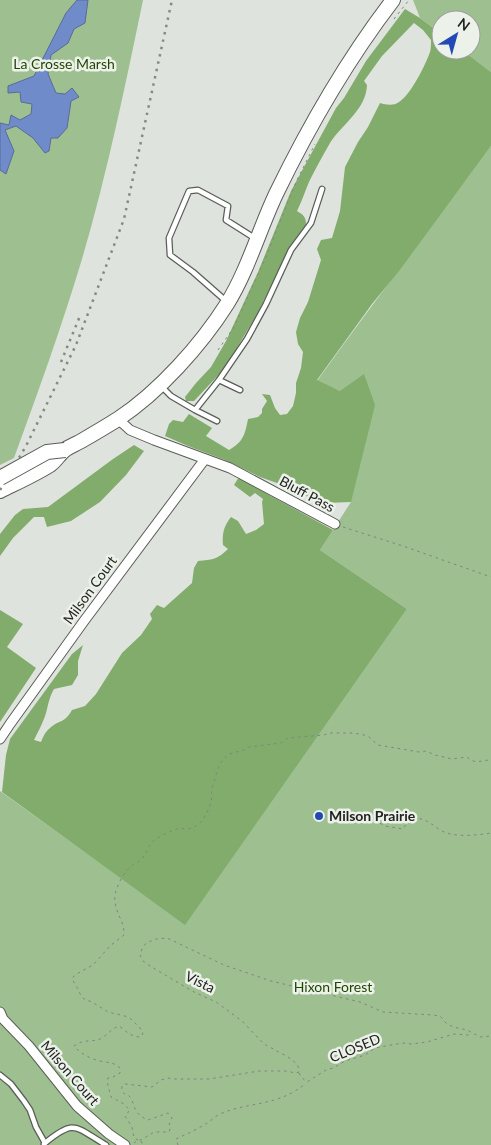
<svg xmlns="http://www.w3.org/2000/svg" width="491" height="1145" font-family="Lato,sans-serif">
  <style>
    .green { fill: #9ebf8f }
    .forest { fill: #81ac6c }
    .water { fill: #6f8bc9; stroke: #586c97 }
    .lines { fill: none; stroke-linecap: round; stroke-linejoin: round }
    .service-casing { stroke: #5a5e58; stroke-width: 7 }
    .minor-casing { stroke: #5a5e58; stroke-width: 11 }
    .primary-casing { stroke: #5a5e58; stroke-width: 16 }
    .path { stroke: #818480; stroke-width: 1; stroke-dasharray: 2.5 4; stroke-linecap: butt }
    .service { stroke: #fff; stroke-width: 4.5 }
    .minor { stroke: #fff; stroke-width: 9 }
    .primary { stroke: #fff; stroke-width: 14 }
    .rail { stroke: #878985; stroke-width: 2.5; stroke-dasharray: 2.5 5; stroke-linecap: butt }
    .primary-bridge-casing { stroke: #5a5e58; stroke-width: 16; stroke-linecap: butt }
    .primary-bridge { stroke: #fff; stroke-width: 14 }
    .poi-dot { fill: #2349b7; stroke: #ecf1ea; stroke-width: 2 }
    .labels { text-anchor: middle; stroke-width: 5; stroke-linejoin: round; paint-order: stroke }
    .park-label { font-size: 14px; fill: #1f4701; stroke: #ecf1ea }
    .street-label { font-size: 14px; fill: #222321; stroke: #ecf1ea }
    .poi-label { font-size: 14px; font-weight: bold; fill: #222321; stroke: #ecf1ea; text-anchor: start }
  </style>
  <rect width="100%" height="100%" fill="#dfe3dd"/>
  <!-- green -->
  <path class="green" d="M0,0H143C125,87 107,174 82,259C62,326 38,392 14,458L0,465Z
    M413,0H491V72L462,50H471V20H441V34L420,18Z
    M491,146V1145H0V791L185,924L407,609L320,550L351,502L340,391L317,381C374,302 433,224 491,146Z"/>
  <!-- forest -->
  <path class="forest" d="M405,9L420,18L441,34V50H462L491,72V146L399,271L372,304L317,380L340,391L364,374L375,405L351,502L325,503L314,500L291,488L260,477L225,460L188,446L165,436L169,424L173,420L183,422L189,414L212,428L206,436L229,450C243,442 245,435 248,419L258,417L262,413V409L267,401L262,394L270,395L275,408L280,415L287,414L293,406L296,393V383L301,368L303,352L298,344L296,332L300,318L308,302L321,260L317,249L321,240L332,238L340,211L345,167L358,142L368,127L380,103C386,105 394,106 399,102C410,96 426,64 430,52C431,49 431,44 431,40L423,30L414,23L382,56L364,81L367,85C366,110 342,124 330,143C323,155 315,170 309,182C305,191 302,201 297,211C303,215 306,216 306,225L287,254L257,314L225,368L194,401H186L185,397L196,383L211,367L226,341L258,272L291,191L336,108L344,98L366,61Z
    M134,445L144,451L126,475L100,502L71,521L47,527L44,517H34L13,538L0,556V534L15,515L23,509L48,507L113,459Z
    M239,477L269,495L333,530L320,550L407,609L185,925L2,792L6,755L10,739L72,654L83,645L78,661V675L72,685L54,689C50,696 49,701 47,709C45,719 39,730 34,740L41,742C43,737 45,732 50,728C60,719 64,724 72,710L85,706L96,694L122,653L141,635L152,619L150,614L157,605L164,608L192,583L194,568L198,561C212,560 218,559 228,549L223,545C222,533 224,526 231,517L238,521L246,534L256,530L264,524L262,502L263,499L255,493L250,497L234,485Z
    M0,610L23,624L7,647L36,668L0,722Z"/>
  <!-- water -->
  <path class="water" d="M77,0H88L85,23L74,29L68,43L51,55L48,74L56,93L65,94L72,88L79,97L71,101L67,128L58,138H51L49,151L45,153L33,138L16,126L5,130L14,151L6,174L0,170V123L9,125L11,115L20,120L31,114L32,104L21,102L20,92L8,93V86L34,76L66,13Z"/>
  <g class="lines">
    <!-- service casing -->
    <g class="service-casing">
      <path id="service" d="M226,301L193,272L170,255L169,238L189,191L198,190L228,206L226,220L256,239
        M219,380L240,390
        M161,386L171,396L195,410L219,380L247,339L266,304L291,250L311,223L322,189
        M195,410L217,421
        M0,1075L11,1084L24,1101L30,1110L36,1127L45,1143
        M44,1144C75,1118 75,1127 106,1145"/>
    </g>
    <!-- minor casing -->
    <g class="minor-casing">
      <path id="minor" d="M118,419L130,430L154,440L230,468L335,524
        M0,739L10,724L84,621L205,459
        M0,1012L3,1019L29,1046L77,1106L109,1134L125,1145"/>
    </g>
    <!-- primary casing -->
    <g class="primary-casing">
      <path id="primary" d="M0,491C16,483 34,475 50,465C56,461 60,453 66,449C71,446 78,443 83,440C95,433 107,426 118,419C159,392 201,345 227,304C248,270 259,230 276,194C309,126 347,60 393,0"/>
    </g>
    <!-- path -->
    <path class="path" d="M394,19L409,0
      M218,350L234,327L265,259L296,182L315,144
      M343,527L403,546L491,577
      M323,816L361,820L372,819L385,826L403,829L407,823L414,822L417,818C429,820 433,826 442,831C456,838 477,835 491,833
      M299,1073L301,1077L307,1082L326,1070L333,1068L345,1061L365,1055L375,1048L391,1045L403,1043L411,1044L427,1042L454,1034L468,1035L471,1033
      M138,1140L134,1138L132,1127L125,1116L130,1110L124,1104L111,1097L107,1081L108,1078L113,1077L120,1073V1068C114,1062 108,1063 100,1061C91,1059 81,1054 74,1046C84,1038 94,1043 102,1038C108,1034 111,1029 119,1026C126,1031 131,1037 141,1037L143,1033L140,1028L131,1019L125,1016L108,1012L92,1002L84,999L81,996L78,989L72,979L75,975L93,965L110,946L124,935C125,918 109,908 117,888C120,879 126,870 134,864C138,862 141,861 143,857C149,850 147,845 156,839C163,835 170,831 177,829C181,828 184,829 188,829C199,827 205,818 209,808C211,802 213,796 211,790C217,778 216,761 230,754C236,751 243,752 249,747L281,743L288,738L324,735L329,733H351L360,734L368,736L378,745L419,752L426,751L435,755L452,759L467,757C475,765 481,760 491,760
      M141,1141L143,1145
      M134,1143L138,1140H141L154,1132H169L170,1129L169,1125L172,1118L168,1113L148,1120C141,1117 136,1113 134,1106C133,1103 132,1100 131,1098C126,1092 121,1096 122,1086L125,1084L152,1087L161,1080L168,1078L175,1079H209L259,1071H285L296,1073L299,1072V1069L297,1064L288,1057L264,1044L242,1021L216,1002L194,992L150,966L143,961L140,955L142,949L146,943L156,939L167,938L224,965L271,981L360,1002L383,1012L433,1015L440,1016L446,1023L453,1027L467,1030L480,1037L491,1036
      M178,1145L176,1139C187,1134 198,1129 207,1123C211,1121 215,1116 220,1114C250,1101 278,1107 306,1083"/>
    <!-- service -->
    <use href="#service" class="service"/>
    <!-- minor -->
    <use href="#minor" class="minor"/>
    <!-- primary -->
    <use href="#primary" class="primary"/>
    <!-- rail -->
    <path class="rail" d="M61,362L80,316
      M0,490L26,446L76,345L124,219L172,0"/>
    <!-- primary-bridge casing -->
    <g class="primary-bridge-casing">
      <path id="primary-bridge" d="M0,478L47,452L65,450"/>
    </g>
    <!-- primary-bridge -->
    <use href="#primary-bridge" class="primary-bridge"/>
  </g>
  <!-- markers -->
  <circle class="poi-dot" cx="319" cy="816" r="5"/>
  <g class="labels">
    <!-- park labels -->
    <g class="park-label">
      <text x="64" y="69">La Crosse Marsh</text>
      <text x="333" y="992">Hixon Forest</text>
    </g>
    <!-- street labels -->
    <g class="street-label">
      <text transform="translate(307 494) rotate(28)" y="5">Bluff Pass</text>
      <text transform="translate(90 590) rotate(-54)" y="5">Milson Court</text>
      <text transform="translate(200 982) rotate(26)" y="5">Vista</text>
      <text transform="translate(355 1048) rotate(-22)" y="5">CLOSED</text>
      <text transform="translate(70 1073) rotate(49)" y="5">Milson Court</text>
    </g>
    <!-- poi labels -->
    <g class="poi-label">
      <text x="329" y="821">Milson Prairie</text>
    </g>
  </g>
  <!-- north arrow -->
  <g transform="translate(456 35) rotate(37)"><circle r="24" fill="#ecf1ea" stroke="#9b9f9a"/>
  <path d="M0-4L9 19L0 12L-9 19Z" fill="#2349b7"/>
  <text y="-8" font-size="14" font-weight="bold" text-anchor="middle" fill="#222321">N</text>
  </g>
</svg>
